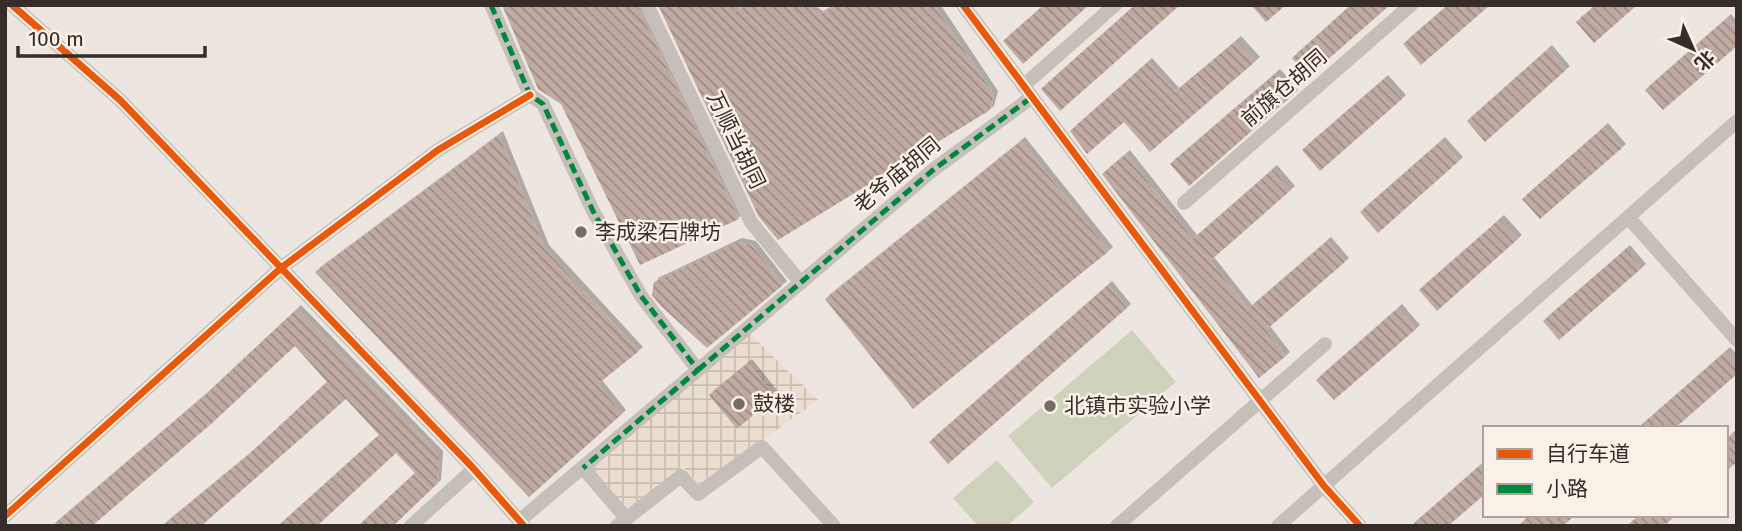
<svg xmlns="http://www.w3.org/2000/svg" width="1742" height="531" font-family="'Fira Sans','Noto Sans SC',sans-serif">
  <style>
    .grass { fill: #cfd2ba }
    .plaza { fill: url(#plaza-grid) }
    .building { fill: url(#building-back-hatch); filter: url(#shadow) }
    .lines { fill: none; stroke-linecap: round; stroke-linejoin: round }
    .minor { stroke: #c6bfb9; stroke-width: 14 }
    .quiet { stroke: #00873e; stroke-width: 5; stroke-dasharray: 10 5; stroke-linecap: butt }
    .cycleway-casing { stroke: #f9f0e8; stroke-width: 11 }
    .cycleway { stroke: #e8590c; stroke-width: 7 }
    .poi-dot { fill: #766d68; stroke: #f9f0e8; stroke-width: 2.5 }
    .labels { text-anchor: middle; stroke-width: 5; stroke-linejoin: round; paint-order: stroke }
    .street-label { font-size: 21px; fill: #362c28; stroke: #f9f0e8 }
    .poi-label { font-size: 21px; fill: #362c28; stroke: #f9f0e8; text-anchor: start }
  </style>
  <defs>
    <pattern id="plaza-grid" width="8" height="8" patternUnits="userSpaceOnUse" patternTransform="scale(1.75)"><rect width="8" height="8" fill="#ebded0"/><path d="M0 4h8M4 0v8" fill="none" stroke="#cabfb3"/></pattern>
    <pattern id="building-back-hatch" width="6" height="6" patternUnits="userSpaceOnUse" patternTransform="scale(1.75)"><rect width="6" height="6" fill="#c0aaa2"/><path d="M-1 5l2 2M0 0l6 6M5-1l2 2" fill="none" stroke="#9d8b84"/></pattern>
    <filter id="shadow"><feDropShadow dx="4" dy="-4" stdDeviation="0" flood-color="#0004"/></filter>
  </defs>
  <rect width="100%" height="100%" fill="#ede6e0"/>
  <!-- grass -->
  <path class="grass" d="M1132,330L1176,382L1052,488L1008,436Z
    M997,460L1034,502L1007,526H978L953,498Z"/>
  <!-- plaza -->
  <path class="plaza" d="M746,330L818,400L700,485L683,467L627,513L584,461Z"/>
  <!-- building -->
  <path class="building" d="M502,5H637L739,219L640,265L561,104L538,89Z
    M658,5H732L735,12L747,5H804L819,15L837,5H934L994,95L990,110L778,240L759,217Z
    M1044,5H1089L1023,64L1003,41Z
    M1135,5H1180L1060,111L1041,89Z
    M1251,5H1286L1266,22Z
    M1351,5H1390L1308,77L1292,58Z
    M1448,5H1490L1421,65L1403,44Z
    M1596,5H1637L1594,43L1576,22Z
    M1727,18L1737,30V46L1663,110L1645,90Z
    M1237,40L1256,61L1150,152L1124,122L1087,154L1070,131L1148,62L1175,92Z
    M1548,49L1566,70L1485,142L1467,121Z
    M1276,73L1294,94L1189,186L1170,164Z
    M1384,79L1402,99L1320,171L1302,150Z
    M1604,127L1622,148L1540,219L1522,199Z
    M499,135L545,249L639,351L598,384L622,414L529,497L315,272Z
    M1021,141L1109,251L913,409L825,299Z
    M1441,141L1459,161L1378,233L1360,212Z
    M1126,154L1193,239L1273,169L1291,190L1210,261L1248,309L1327,241L1345,262L1266,330L1286,356L1259,378L1102,174Z
    M1500,219L1518,239L1437,311L1419,290Z
    M738,242L752,245L783,285L707,348L661,306L652,295L654,282Z
    M1626,249L1642,268L1559,340L1543,321Z
    M1108,285L1127,308L948,464L929,442Z
    M1398,308L1416,329L1334,400L1316,380Z
    M297,309L439,455L437,484L393,526H358L415,473L396,453L317,526H278L379,435L346,399L201,526H162L247,456L327,382L295,346L211,424L92,526H52L205,395Z
    M1726,351L1737,363V374L1675,428H1638Z
    M748,363L773,394L749,413L752,416L737,429L709,395Z
    M1737,430V462L1726,471V439Z
    M1485,461V494L1448,526H1411Z
    M1530,515H1575L1563,526H1518Z
    M1639,515H1676L1664,526H1627Z"/>
  <g class="lines">
    <!-- minor -->
    <path class="minor" d="M12,5L120,100L474,469L524,526
      M491,5L530,95L543,104L593,211L641,296L698,370L519,521
      M647,5L751,222L801,283
      M963,5L1324,486L1360,526
      M1023,86L1115,5
      M1184,203L1411,5
      M1628,217L1737,340
      M698,370L933,170L1032,97
      M583,468L626,518
      M5,516L281,268L438,150L530,95
      M411,526L474,469
      M617,526L681,476L698,494L762,447L834,526
      M1117,526L1325,344
      M1278,526L1737,121"/>
    <!-- quiet -->
    <path class="quiet" d="M491,5L530,95L543,104L593,211L641,296L698,370L583,468
      M698,370L933,170L1032,97"/>
    <!-- cycleway casing -->
    <g class="cycleway-casing">
      <path id="cycleway" d="M12,5L120,100L474,469L524,526
        M963,5L1324,486L1360,526
        M5,516L281,268L438,150L530,95"/>
    </g>
    <!-- cycleway -->
    <use href="#cycleway" class="cycleway"/>
  </g>
  <!-- markers -->
  <g class="poi-dot">
    <circle cx="581" cy="232" r="7"/>
    <circle cx="739" cy="404" r="7"/>
    <circle cx="1050" cy="406" r="7"/>
  </g>
  <g class="labels">
    <!-- street labels -->
    <g class="street-label">
      <text transform="translate(1284 88) rotate(-41)" y="7">前旗仓胡同</text>
      <text transform="translate(736 140) rotate(64)" y="7">万顺当胡同</text>
      <text transform="translate(897 175) rotate(-40)" y="7">老爷庙胡同</text>
    </g>
    <!-- poi labels -->
    <g class="poi-label">
      <text x="595" y="239">李成梁石牌坊</text>
      <text x="753" y="411">鼓楼</text>
      <text x="1064" y="413">北镇市实验小学</text>
    </g>
  </g>
  <!-- border -->
  <rect width="1742" height="531" fill="none" stroke="#362c28" stroke-width="14"/>
  <!-- legend -->
  <rect x="1483" y="426" width="245" height="91" fill="#f9f0e8" stroke="#aba29b" stroke-width="2"/>
  <rect x="1497" y="449" width="35" height="10" fill="#e8590c" stroke="#aba29b" stroke-width="2"/>
  <text x="1546" y="461" font-size="21" fill="#362c28">自行车道</text>
  <rect x="1497" y="484" width="35" height="10" fill="#00873e" stroke="#aba29b" stroke-width="2"/>
  <text x="1546" y="496" font-size="21" fill="#362c28">小路</text>
  <!-- north arrow -->
  <g transform="translate(1693 49) rotate(135)" stroke="#f9f0e8" stroke-width="5" paint-order="stroke">
  <path d="M0-5L12 26L0 18L-12 26Z" fill="#362c28"/>
  <text y="-10" font-size="19" font-weight="bold" text-anchor="middle" fill="#362c28">北</text>
  </g>
  <!-- scale -->
  <path d="M18 46v10h187v-10" fill="none" stroke="#362c28" stroke-width="3.5"/>
  <text x="28" y="46" font-size="21" fill="#362c28" stroke="#f9f0e8" stroke-width="5" paint-order="stroke">100 m</text>
</svg>
